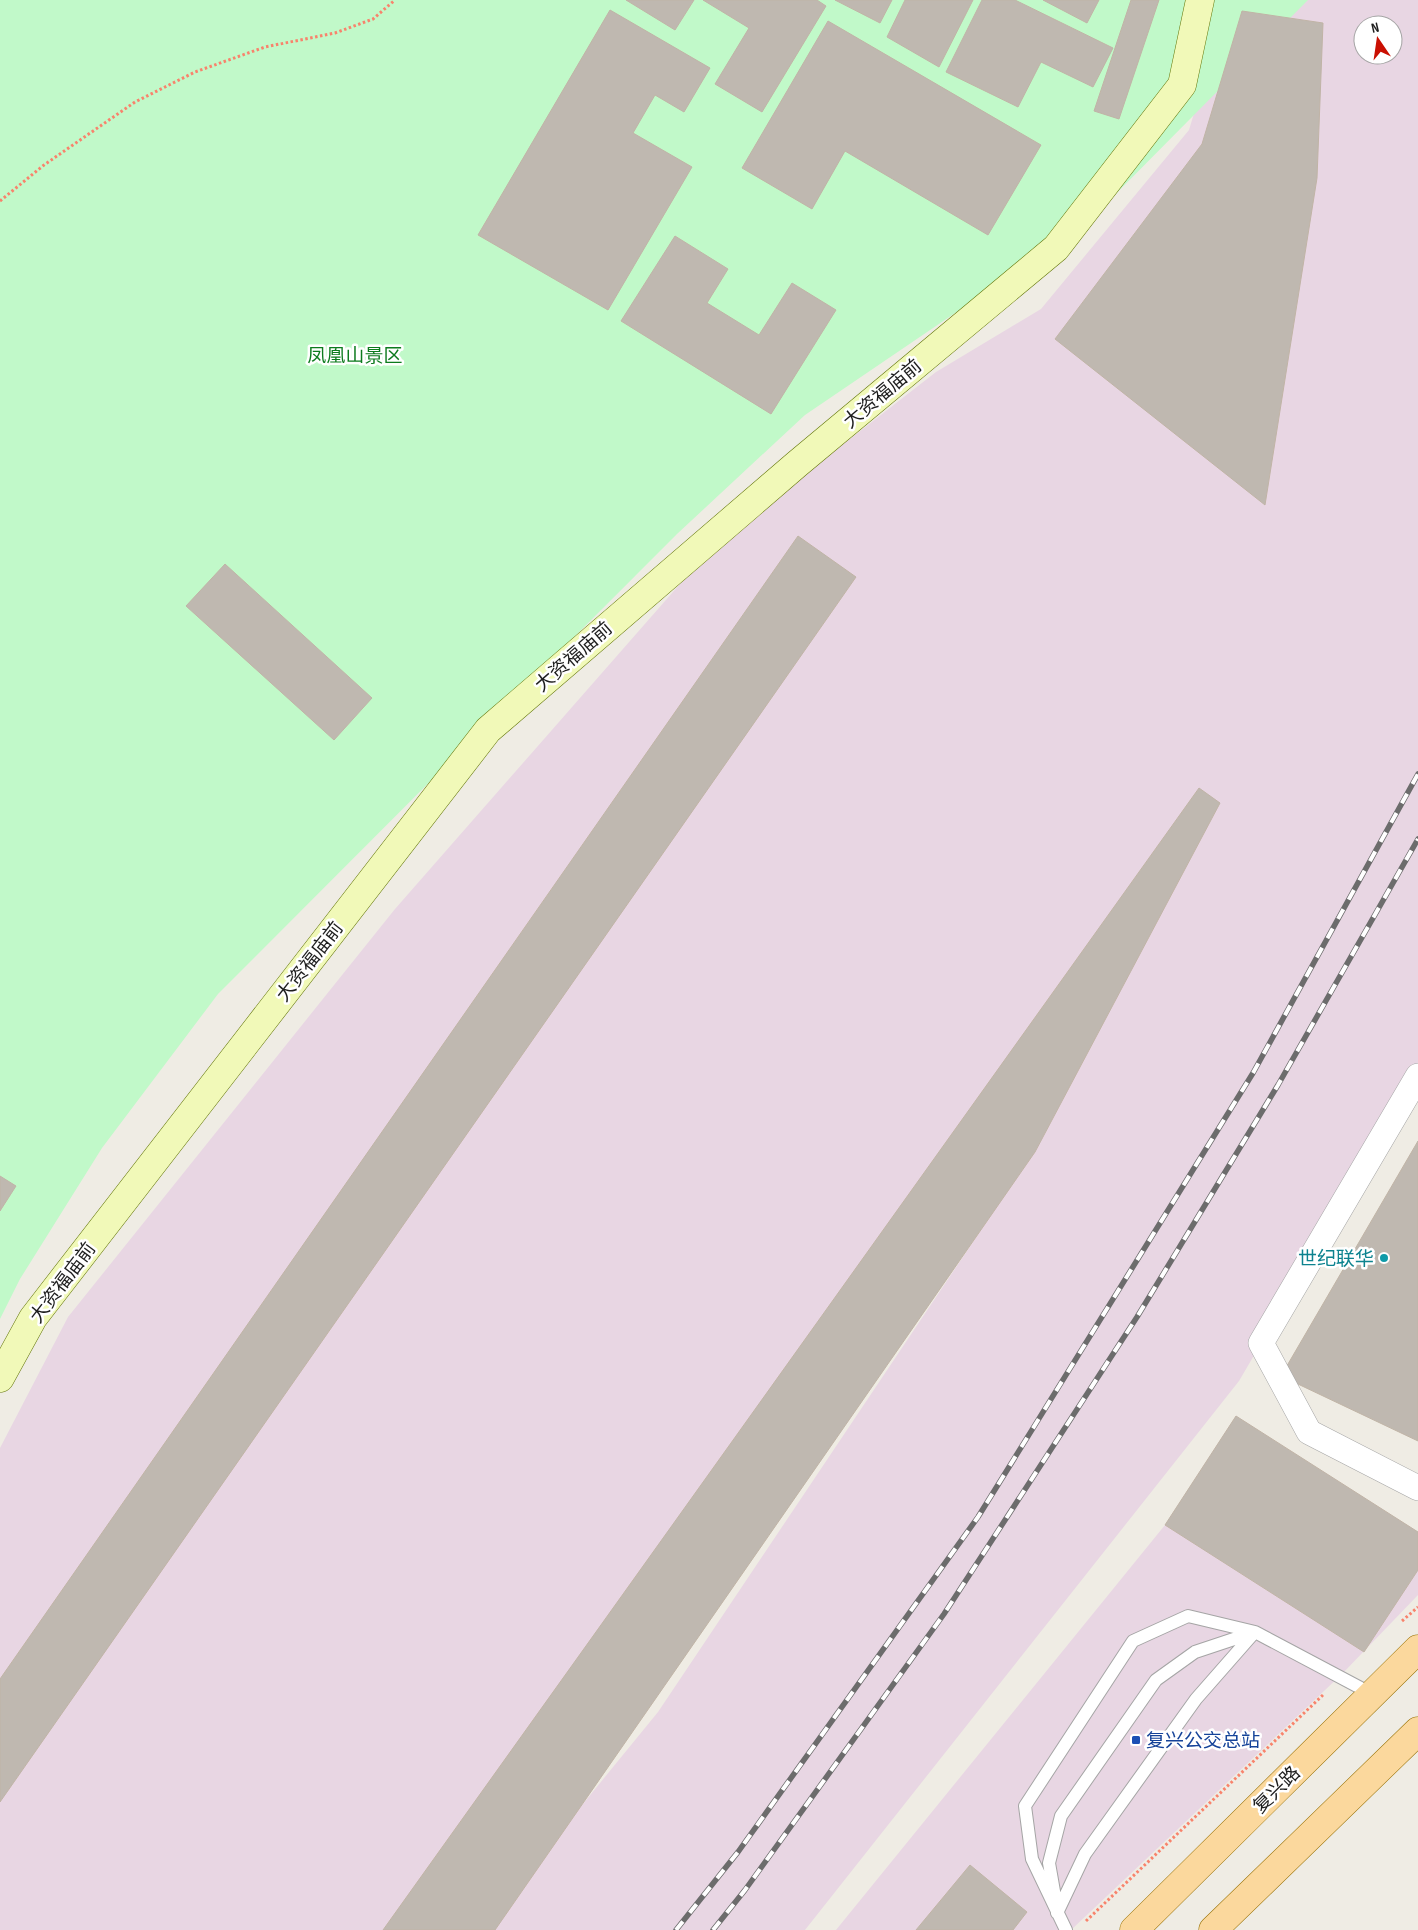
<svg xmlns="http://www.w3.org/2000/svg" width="1418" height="1930" font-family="'Sofia Sans Condensed','Noto Sans SC',sans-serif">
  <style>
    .industrial { fill: #e8d6e3; fill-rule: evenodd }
    .park { fill: #c1f9c9 }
    .building { fill: #bfb8b0; stroke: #c0b4a6 }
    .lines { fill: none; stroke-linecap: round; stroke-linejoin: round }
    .lane-casing { stroke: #a5a5a5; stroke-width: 14 }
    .street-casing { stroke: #a5a5a5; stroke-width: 26 }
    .secondary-casing { stroke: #617406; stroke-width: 29 }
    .primary-casing { stroke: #966f02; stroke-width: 29 }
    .path { stroke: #f8836c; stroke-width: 3; stroke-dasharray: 2.5 2.5; stroke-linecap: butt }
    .lane { stroke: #fff; stroke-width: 12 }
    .street { stroke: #fff; stroke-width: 25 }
    .secondary { stroke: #f1f9b8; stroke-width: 28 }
    .primary { stroke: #fbd89d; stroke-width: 28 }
    .rail-casing { stroke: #6c6c6c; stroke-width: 5.5 }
    .rail { stroke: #fff; stroke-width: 4; stroke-dasharray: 11; stroke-linecap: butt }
    .culture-dot { fill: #0f9aa8; stroke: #fff; stroke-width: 2 }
    .transit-dot { fill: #1a4fb4; stroke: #fff; stroke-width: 2 }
    .labels { text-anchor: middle; stroke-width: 5; stroke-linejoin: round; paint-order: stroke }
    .park-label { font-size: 19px; fill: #0c7b1d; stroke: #fff }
    .street-label { font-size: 19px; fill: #1e1e1e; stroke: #fff }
    .culture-label { font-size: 19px; fill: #0d838f; stroke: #fff; text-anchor: end }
    .transit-label { font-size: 19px; fill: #164399; stroke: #fff; text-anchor: start }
  </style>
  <rect width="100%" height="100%" fill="#efece4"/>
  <!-- industrial -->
  <path class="industrial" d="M1228,0H1418V1076L1239,1381L805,1930H480L658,1712L989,1218L469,1930H0V1448L68,1317L395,909L715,544L936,372L1041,309L1189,130ZM1363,25H1393V55H1363Z
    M1236,1416L1418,1532V1595L1342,1674L1071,1930H836L1165,1525Z"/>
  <!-- park -->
  <path class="park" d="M0,0H1308L1086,224L805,415L677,534L218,994L102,1148L20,1279L0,1319Z"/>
  <!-- building -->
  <path class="building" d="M626,0H694L675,30Z
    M703,0H817L826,6L762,112L715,84L749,28Z
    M835,0H892L880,23Z
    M905,0H973L939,67L887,37Z
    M982,0H1015L1113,48L1093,87L1041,62L1018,107L946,72Z
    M1043,0H1099L1087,23Z
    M1131,0H1159L1119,119L1094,111Z
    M610,10L710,68L684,112L655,95L633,133L692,167L608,310L478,235Z
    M1242,11L1323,23L1317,178L1265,505L1055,339L1202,144Z
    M828,21L1041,145L988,235L845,151L812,209L742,168Z
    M675,236L728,269L707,303L759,335L792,283L836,310L771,414L621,321Z
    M798,536L856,577L0,1802V1679Z
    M225,564L372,698L334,740L186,606Z
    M1199,788L1220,803L1035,1152L495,1930H383Z
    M1418,1141V1441L1281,1376Z
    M0,1176L16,1186L0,1211Z
    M1236,1416L1418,1532V1570L1364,1652L1165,1525Z
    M970,1865L1027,1912L1013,1930H916Z"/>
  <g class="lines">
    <!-- lane casing -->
    <g class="lane-casing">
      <path id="lane" d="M1055,1897L1049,1863L1061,1816L1156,1680L1195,1652L1255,1632
        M1057,1913L1085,1854L1095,1840L1196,1699L1253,1634
        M1066,1930L1032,1859L1025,1806L1133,1641L1188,1616L1255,1632L1372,1694"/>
    </g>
    <!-- street casing -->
    <g class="street-casing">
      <path id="street" d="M1418,1076L1261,1343L1309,1432L1418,1488"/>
    </g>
    <!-- secondary casing -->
    <g class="secondary-casing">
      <path id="secondary" d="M0,1378L33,1318L488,730L797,464L1056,248L1182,85L1200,0"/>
    </g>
    <!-- primary casing -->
    <g class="primary-casing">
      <path id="primary" d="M1134,1930L1418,1649
        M1213,1930L1418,1731"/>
    </g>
    <!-- path -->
    <path class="path" d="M0,201L44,165L135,102L195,72L265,47L335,33L373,19L395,0
      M1402,1621L1418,1607
      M1086,1921L1324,1694"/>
    <!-- lane -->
    <use href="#lane" class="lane"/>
    <!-- street -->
    <use href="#street" class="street"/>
    <!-- secondary -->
    <use href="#secondary" class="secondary"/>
    <!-- primary -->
    <use href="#primary" class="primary"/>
    <!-- rail casing -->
    <g class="rail-casing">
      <path id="rail" d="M676,1930L738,1852L978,1517L1253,1073L1418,774
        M713,1930L745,1890L944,1614L1137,1317L1278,1085L1418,839"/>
    </g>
    <!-- rail -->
    <use href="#rail" class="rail"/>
  </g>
  <!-- markers -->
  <circle class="culture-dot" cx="1384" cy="1258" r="5"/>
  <rect class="transit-dot" x="1131" y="1735" width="10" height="10" rx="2.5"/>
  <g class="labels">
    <!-- park labels -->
    <g class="park-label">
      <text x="355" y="362">凤凰山景区</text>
    </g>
    <!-- street labels -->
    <g class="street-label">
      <text transform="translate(882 393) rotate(-40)" y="7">大资福庙前</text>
      <text transform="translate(573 656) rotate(-41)" y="7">大资福庙前</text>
      <text transform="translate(309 961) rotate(-52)" y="7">大资福庙前</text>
      <text transform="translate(62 1282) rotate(-53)" y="7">大资福庙前</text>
      <text transform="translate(1276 1789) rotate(-45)" y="7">复兴路</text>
    </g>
    <!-- culture labels -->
    <g class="culture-label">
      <text x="1374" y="1265">世纪联华</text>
    </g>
    <!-- transit labels -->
    <g class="transit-label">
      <text x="1146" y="1747">复兴公交总站</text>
    </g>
  </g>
  <!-- north arrow -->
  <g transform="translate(1378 40) rotate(347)"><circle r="24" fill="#ffffff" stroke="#a5a5a5"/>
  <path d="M0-4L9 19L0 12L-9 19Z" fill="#ca0f02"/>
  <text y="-8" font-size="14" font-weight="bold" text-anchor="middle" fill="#1e1e1e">N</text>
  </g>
</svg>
